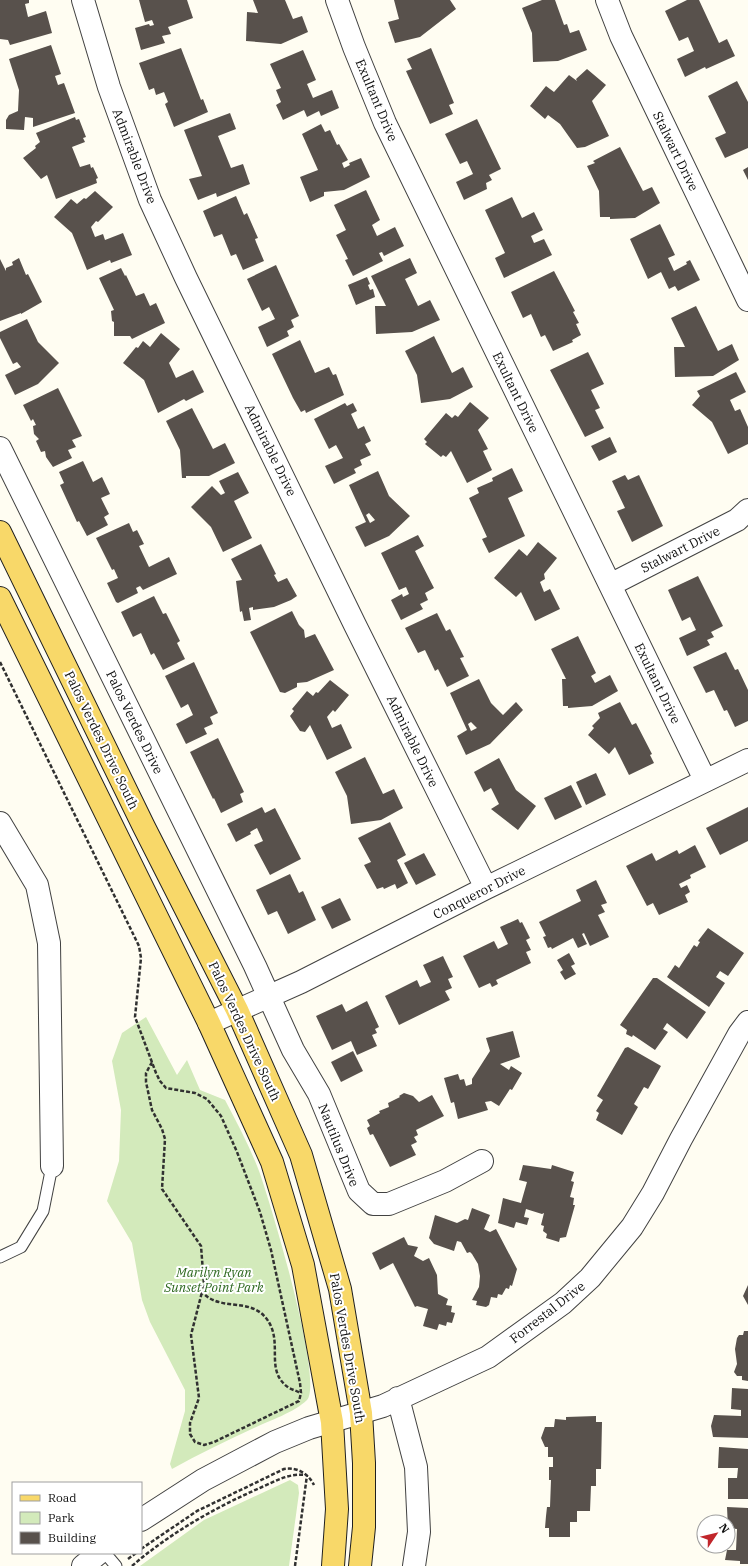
<svg xmlns="http://www.w3.org/2000/svg" width="748" height="1566" font-family="'IBM Plex Serif',serif">
  <style>
    .green { fill: #d3eabb }
    .building { fill: #58514c; fill-rule: evenodd }
    .lines { fill: none; stroke-linecap: round; stroke-linejoin: round }
    .lane-casing { stroke: #424242; stroke-width: 13 }
    .street-casing { stroke: #424242; stroke-width: 24 }
    .primary-casing { stroke: #202020; stroke-width: 24 }
    .path { stroke: #313131; stroke-width: 2.5; stroke-dasharray: 4 2; stroke-linecap: butt }
    .lane { stroke: #fff; stroke-width: 11 }
    .street { stroke: #fff; stroke-width: 22 }
    .primary { stroke: #f8d869; stroke-width: 22 }
    .labels { text-anchor: middle; stroke-width: 4; stroke-linejoin: round; paint-order: stroke }
    .street-label { font-size: 13px; fill: #0f0f0f; stroke: #fff }
    .park-label { font-size: 13px; font-style: italic; fill: #2d681f; stroke: #fff }
  </style>
  <rect width="100%" height="100%" fill="#fffdf2"/>
  <!-- green -->
  <path class="green" d="M146,1017L177,1075L187,1060L200,1090L225,1100C237,1123 250,1147 259,1171C270,1201 324,1381 307,1400C295,1412 269,1421 254,1428C226,1441 199,1454 172,1469L170,1464L185,1411V1390L150,1322L142,1300L132,1243L107,1201L119,1161L121,1110L112,1061L122,1033Z
    M290,1480L298,1485L299,1493L289,1566H140L204,1520Z"/>
  <!-- building -->
  <path class="building" d="M0,0H29V3L25,4L28,17L46,11L52,33L10,45L8,40L0,39Z
    M139,0H187L193,18L168,27L171,34L162,36L165,43L141,50L135,28L149,24L150,26L154,25L152,20L145,22Z
    M253,0H285L293,19L302,16L308,32L281,44L246,41L247,12L258,13Z
    M394,0H450L456,9L420,37L395,43L388,22L399,19Z
    M542,0H555L564,25L567,24L570,33L579,30L587,50L558,61L533,62L532,33L522,8Z
    M687,0H699L719,43L727,39L735,56L706,69L705,67L685,77L677,59L694,51L688,37L679,41L665,11Z
    M51,45L61,74L55,76L58,85L64,83L75,113L33,127V118L25,117L24,130L6,129V120L9,115L18,111L19,90L9,59Z
    M181,48L201,100L203,99L208,112L174,127L165,104L168,102L164,92L156,95L154,88L149,90L139,63Z
    M431,48L454,103L449,105L453,114L430,124L406,71L412,69L407,59Z
    M303,50L316,80L307,84L313,98L332,90L339,108L321,116L319,111L307,117L304,110L283,120L276,105L281,102L276,90L281,88L270,64Z
    M587,69L606,85L592,101L609,136L585,147L577,148L560,124L548,115L545,119L530,106L546,86L554,92L569,75L577,81L576,79Z
    M737,81L748,102V148L725,158L715,138L726,133L708,96Z
    M230,113L236,129L218,136L231,168L243,164L250,184L217,197L216,193L198,200L189,179L202,176L184,130Z
    M75,117L76,120L79,119L86,137L83,138L85,142L72,147L80,167L90,164L91,168L93,167L98,178L96,179L97,183L56,199L47,175L41,179L23,158L36,148L35,146L40,142L36,133Z
    M477,119L501,169L489,175L492,180L486,183L487,189L464,200L456,182L473,174L467,161L460,164L445,134Z
    M321,124L325,132L330,130L337,145L339,144L348,160L342,163L344,168L350,165L349,163L361,158L370,177L344,190L324,192V196L310,202L300,177L318,170L302,134Z
    M620,147L643,191L652,187L660,203L635,218L610,219V217H600L599,191L587,166L595,163L593,161Z
    M748,167V180L743,170Z
    M366,190L380,220L372,225L377,236L395,227L404,246L384,256L382,252L379,253L383,261L353,276L345,260L348,259L336,235L346,230L334,205Z
    M95,191L113,207L98,222L96,221L91,227L95,237L103,234L105,240L123,233L132,255L111,263L110,260L87,270L72,233L54,217L71,199L77,204L84,198L86,199Z
    M236,196L244,215L247,213L258,238L255,239L256,242L264,261L243,270L236,254L231,256L222,234L214,237L203,211Z
    M512,197L522,218L534,212L543,230L531,236L534,243L544,239L552,255L504,278L495,258L505,253L485,210Z
    M660,224L675,255L668,258L674,271L687,264L686,262L690,260L700,280L678,291L675,286L669,289L661,272L648,279L630,239Z
    M19,258L26,275L28,274L42,302L21,314V313L0,321V259L6,271V268L13,265L12,262Z
    M410,258L417,273L405,279L418,306L430,300L440,320L412,332L376,334L375,306H386L371,276Z
    M276,265L299,316L291,320L294,327L287,331L289,336L267,347L258,327L275,319L269,307L262,311L247,279Z
    M121,268L125,276L126,275L136,296L144,293L150,306L156,303L165,323L132,339L130,336H114V322L112,321L111,311L114,310L99,278Z
    M554,271L575,311L573,312L579,323L576,324L581,335L572,340L573,342L553,351L545,335L541,337L531,314L523,318L511,292Z
    M367,277L370,284L368,285L370,290L373,289L375,297L356,305L348,285Z
    M696,306L718,351L732,344L739,360L713,376L675,377L674,347H685L671,318Z
    M27,319L38,342L59,363L38,384L15,395L5,375L21,367L17,362L13,364L0,338V332Z
    M161,333L180,349L169,363L176,378L193,370L204,392L186,401L184,399L158,413L144,380L123,363L136,347L138,348L143,341L150,347Z
    M434,336L452,373L463,367L473,387L450,399L421,403L417,375L405,351Z
    M300,340L315,373L329,367L333,375L336,374L344,395L306,413L305,410L301,412L293,398L272,354Z
    M588,352L604,384L591,390L600,408L595,410L604,428L585,437L550,370Z
    M736,372L746,392L730,400L735,411L740,409L748,427V444L728,454L712,422L692,405L700,396L697,391Z
    M58,388L82,436L72,440L76,447L68,450L72,458L53,467L46,457L45,451L41,452L36,441L39,439L34,434L33,426L36,425L33,419L31,421L23,405Z
    M470,402L489,418L478,430L488,449L483,451L492,470L467,483L451,451L446,457L443,455L441,457L425,444L427,442L424,439L446,413L452,418L455,415L458,417Z
    M345,403L347,406L353,403L357,411L351,414L358,429L364,426L371,441L365,444L371,455L360,460L362,465L354,469L356,473L334,484L325,466L343,458L336,445L329,449L314,419Z
    M192,408L213,449L225,443L235,463L209,476H186V478H182L180,450L166,421Z
    M610,437L617,452L599,461L591,446Z
    M83,461L93,482L102,477L110,494L101,498L109,514L104,517L108,525L87,536L79,521L77,522L60,485L64,483L59,472Z
    M512,468L523,491L508,498L525,536L489,553L482,539L487,537L469,498L479,493L477,488L493,481L492,478Z
    M378,471L389,496L410,516L389,536L365,547L355,527L366,522L349,485ZM369,513L375,520L370,523L366,515Z
    M238,472L249,493L234,501L252,538L223,552L211,527L191,507L212,486L221,495L225,493L219,481Z
    M625,475L628,480L639,475L663,526L632,542L617,511L625,508L612,481Z
    M129,523L133,532L137,530L144,544L139,546L149,567L169,557L177,574L143,590L140,586L136,588L138,593L118,603L116,602L107,583L118,578L114,569L112,570L96,538Z
    M418,535L424,546L415,551L434,588L425,593L428,600L420,604L423,609L401,620L391,600L402,594L403,597L409,594L406,587L399,590L381,553Z
    M538,542L557,558L544,574L545,579L540,582L544,592L550,589L560,609L535,621L521,592L516,597L494,578L519,549L527,556Z
    M261,544L276,574L274,575L278,582L287,578L297,596L291,600L274,607L253,610V607L249,608L251,620L244,621L242,611L240,612L236,581L242,580L231,559Z
    M698,576L723,626L711,632L714,637L707,640L710,645L687,656L679,638L696,630L690,617L682,621L668,590Z
    M154,596L163,614L166,613L180,641L177,643L185,659L163,670L154,653L151,655L141,633L133,637L121,612Z
    M292,611L299,625L304,630L305,638L315,634L334,670L307,682L297,683V687L285,693L280,692L250,632Z
    M437,613L446,631L450,629L464,657L460,658L469,676L447,687L438,669L435,671L425,650L418,653L405,628Z
    M578,636L596,673L591,676L595,683L610,675L618,691L592,706L568,708V706H563L562,679H566L551,649Z
    M726,652L735,670L738,669L748,690V721L735,727L727,710L724,711L714,690L706,693L693,667Z
    M194,662L218,713L210,717L213,724L204,728L207,734L186,744L176,724L193,715L188,704L181,708L165,676Z
    M479,679L491,703L503,715L516,702L523,710L490,744L466,755L457,736L467,730L450,693ZM471,722L477,728L471,731L468,724Z
    M330,680L349,695L335,712L333,710L327,717L332,728L341,724L352,748L327,760L310,725L305,732L300,731L290,716L294,711L292,709L307,691L313,696L316,692L318,693Z
    M620,702L632,725L636,723L652,754L650,755L654,763L629,775L615,747L609,754L588,735L594,728L592,726L600,718L598,713Z
    M218,738L244,792L240,794L243,802L221,813L214,798L213,799L190,752Z
    M365,757L383,794L394,789L403,808L381,820L351,824L347,796L335,772Z
    M499,758L516,790L536,806L518,830L491,809L499,804L491,788L484,792L474,772Z
    M596,773L606,795L586,805L576,782Z
    M571,785L582,807L555,820L544,798Z
    M262,807L265,813L275,808L301,859L270,875L254,845L263,841L257,828L250,832L251,834L236,842L227,824Z
    M748,807V841L720,855L706,828Z
    M390,822L406,855L397,860L408,883L397,889L395,884L384,889L383,887L377,889L364,865L371,862L358,838Z
    M695,845L706,867L690,875L691,878L679,884L681,888L687,885L690,892L685,895L688,902L659,915L653,903L647,906L626,866L652,853L656,861L677,850L679,854Z
    M424,853L436,875L416,885L404,863Z
    M290,874L299,893L303,891L316,920L288,934L277,911L268,915L256,890Z
    M596,880L607,903L601,905L605,912L598,915L609,937L590,946L584,933L582,934L587,944L578,948L573,938L552,949L551,947L548,948L543,937L546,936L539,922L581,901L576,890Z
    M340,898L351,920L332,929L321,907Z
    M518,919L520,923L522,922L530,938L526,940L531,950L526,952L531,963L496,980L498,984L492,987L490,983L479,988L463,956L494,941L498,949L508,944L500,927Z
    M708,928L744,953L728,976L720,971L716,977L725,983L709,1007L667,977L675,965L679,968L694,945L697,947L700,942L698,941Z
    M569,953L575,964L571,966L576,974L565,980L560,972L563,970L557,960Z
    M443,956L453,977L448,979L452,988L445,991L450,1000L399,1025L385,996L417,980L420,987L431,982L423,965Z
    M653,978H657L706,1012L687,1039L667,1023L663,1029L668,1032L655,1050L633,1035L632,1037L626,1034L627,1030L620,1025Z
    M367,1001L379,1027L375,1029L377,1033L372,1035L377,1046L357,1055L351,1041L332,1050L316,1016L342,1004L346,1012Z
    M513,1031L520,1057L500,1064L509,1070L511,1066L522,1073L512,1090L510,1089L499,1106L491,1101L485,1102L488,1110L458,1119L454,1102L451,1103L444,1078L458,1074L460,1080L464,1079L466,1086L472,1084V1079L490,1051L486,1038Z
    M628,1047L661,1066L648,1089L644,1087L634,1104L638,1107L622,1135L596,1120L599,1113L596,1111L603,1100L597,1096L625,1048Z
    M353,1051L363,1071L341,1082L331,1062Z
    M404,1093L413,1096L419,1102L432,1095L444,1116L416,1130L418,1135L414,1137L417,1142L411,1145L416,1155L390,1167L373,1134L370,1135L367,1128L370,1126L367,1120L380,1113L379,1111L389,1107L388,1103L400,1097L399,1096Z
    M523,1165L551,1169L552,1165L574,1172L571,1181L574,1182L570,1197L574,1198L573,1205H575L566,1237L560,1238L559,1242L546,1238L547,1234L543,1231L544,1226L541,1225L544,1213L542,1214L526,1209L524,1217L529,1218L527,1225L516,1222L514,1228L498,1223L503,1198L521,1203L527,1182L519,1180Z
    M472,1208L490,1215L484,1229L490,1232L496,1229L517,1269L512,1286L510,1285L509,1289L506,1288L502,1295L498,1294L497,1298L491,1297L489,1305L486,1307L476,1305L477,1301L472,1300L479,1287L480,1276L478,1264L472,1254L470,1252L467,1253L461,1242L457,1241L454,1251L434,1244L429,1238L435,1215L457,1223L465,1219L468,1220Z
    M404,1237L408,1245L418,1247L414,1256L423,1261L429,1258L437,1275L438,1294L448,1299L446,1305L452,1306L451,1312L455,1313L452,1323L447,1322L446,1326L439,1324L437,1330L423,1326L428,1309L417,1306L415,1307L393,1263L380,1270L372,1253Z
    M748,1285V1305L743,1296Z
    M744,1331H748V1381L742,1380V1376H737L734,1372L737,1364L735,1349L737,1338L739,1335H743Z
    M732,1388L748,1389V1438L713,1437L711,1426L714,1415L741,1416V1410L731,1409Z
    M596,1416V1422H602L601,1469H596V1486H591L590,1511H577V1522H570V1537H549V1528H545L546,1516L547,1507H550L551,1480H549V1467H553V1457H548V1447H545L541,1438L545,1427H554L555,1419L566,1420V1417Z
    M719,1447L748,1449V1499H728V1478H737L738,1468H718Z
    M727,1507L748,1508V1564H740V1561L725,1560L727,1550H736L737,1529L728,1528Z"/>
  <g class="lines">
    <!-- lane casing -->
    <g class="lane-casing">
      <path id="lane" d="M0,1257L21,1247L43,1211L52,1166
        M105,1553L116,1566"/>
    </g>
    <!-- street casing -->
    <g class="street-casing">
      <path id="street" d="M83,0L109,87L150,200L186,278L355,625L486,888
        M337,0L354,47L385,123L705,780
        M607,0L621,36L748,300
        M0,448L255,966L293,1050L319,1094L359,1191L373,1204H389L445,1181L482,1161
        M610,585L737,520L748,510
        M0,823L37,885L49,943L52,1166
        M209,1023L301,982L486,888L748,760
        M398,1398L416,1467L419,1532L414,1566
        M141,1520L203,1480L275,1442L309,1428L383,1406L488,1357L563,1303L590,1278L632,1227L653,1193L681,1139L739,1034L748,1022
        M83,1566L99,1553"/>
    </g>
    <!-- primary casing -->
    <g class="primary-casing">
      <path id="primary" d="M0,532L144,827L237,1010L301,1155L340,1289L361,1413L364,1463V1527L360,1566
        M0,598L209,1023L272,1162L303,1265L332,1422L337,1509L333,1566"/>
    </g>
    <!-- path -->
    <path class="path" d="M0,662L139,946L141,958L135,1017L156,1073L160,1081L166,1088L195,1093L207,1099L221,1116L237,1152L260,1212L271,1250L300,1383L301,1393L299,1401L214,1442L204,1445L195,1442L190,1434V1423L199,1398L191,1335L202,1292
      M152,1062L146,1073V1082L152,1110L162,1129L165,1139L162,1189L201,1246L204,1285L202,1292C220,1312 249,1297 266,1318C285,1342 263,1370 289,1388C293,1390 297,1391 300,1393
      M141,1549L197,1511L284,1469C297,1467 308,1473 314,1485
      M128,1559L136,1553
      M132,1566C170,1533 216,1507 262,1487C276,1481 289,1473 305,1475
      M295,1566L307,1475"/>
    <!-- lane -->
    <use href="#lane" class="lane"/>
    <!-- street -->
    <use href="#street" class="street"/>
    <!-- primary -->
    <use href="#primary" class="primary"/>
  </g>
  <g class="labels">
    <!-- street labels -->
    <g class="street-label">
      <text transform="translate(377 100) rotate(67)" y="5">Exultant Drive</text>
      <text transform="translate(676 151) rotate(64)" y="5">Stalwart Drive</text>
      <text transform="translate(135 156) rotate(69)" y="5">Admirable Drive</text>
      <text transform="translate(516 392) rotate(64)" y="5">Exultant Drive</text>
      <text transform="translate(271 450) rotate(64)" y="5">Admirable Drive</text>
      <text transform="translate(680 549) rotate(-27)" y="5">Stalwart Drive</text>
      <text transform="translate(658 683) rotate(64)" y="5">Exultant Drive</text>
      <text transform="translate(135 722) rotate(64)" y="5">Palos Verdes Drive</text>
      <text transform="translate(102 740) rotate(64)" y="5">Palos Verdes Drive South</text>
      <text transform="translate(413 741) rotate(64)" y="5">Admirable Drive</text>
      <text transform="translate(479 892) rotate(-27)" y="5">Conqueror Drive</text>
      <text transform="translate(245 1031) rotate(65)" y="5">Palos Verdes Drive South</text>
      <text transform="translate(339 1145) rotate(68)" y="5">Nautilus Drive</text>
      <text transform="translate(547 1312) rotate(-38)" y="5">Forrestal Drive</text>
      <text transform="translate(348 1348) rotate(80)" y="5">Palos Verdes Drive South</text>
    </g>
    <!-- park labels -->
    <g class="park-label">
      <text x="214" y="1277">Marilyn Ryan<tspan x="214" dy="15">Sunset Point Park</tspan></text>
    </g>
  </g>
  <!-- legend -->
  <rect x="12" y="1482" width="130" height="72" fill="#ffffff" stroke="#9f9f9f"/>
  <rect x="20" y="1495" width="20" height="6" fill="#f8d869" stroke="#9f9f9f"/>
  <text x="48" y="1502" font-size="12" fill="#0f0f0f">Road</text>
  <rect x="20" y="1512" width="20" height="12" fill="#d3eabb" stroke="#9f9f9f"/>
  <text x="48" y="1522" font-size="12" fill="#0f0f0f">Park</text>
  <rect x="20" y="1532" width="20" height="12" fill="#58514c" stroke="#9f9f9f"/>
  <text x="48" y="1542" font-size="12" fill="#0f0f0f">Building</text>
  <!-- north arrow -->
  <g transform="translate(716 1534) rotate(55)"><circle r="19" fill="#ffffff" stroke="#9f9f9f"/>
  <path d="M0-3L7 15L0 10L-7 15Z" fill="#c1262b"/>
  <text y="-6" font-size="11" font-weight="bold" text-anchor="middle" fill="#0f0f0f">N</text>
  </g>
</svg>
